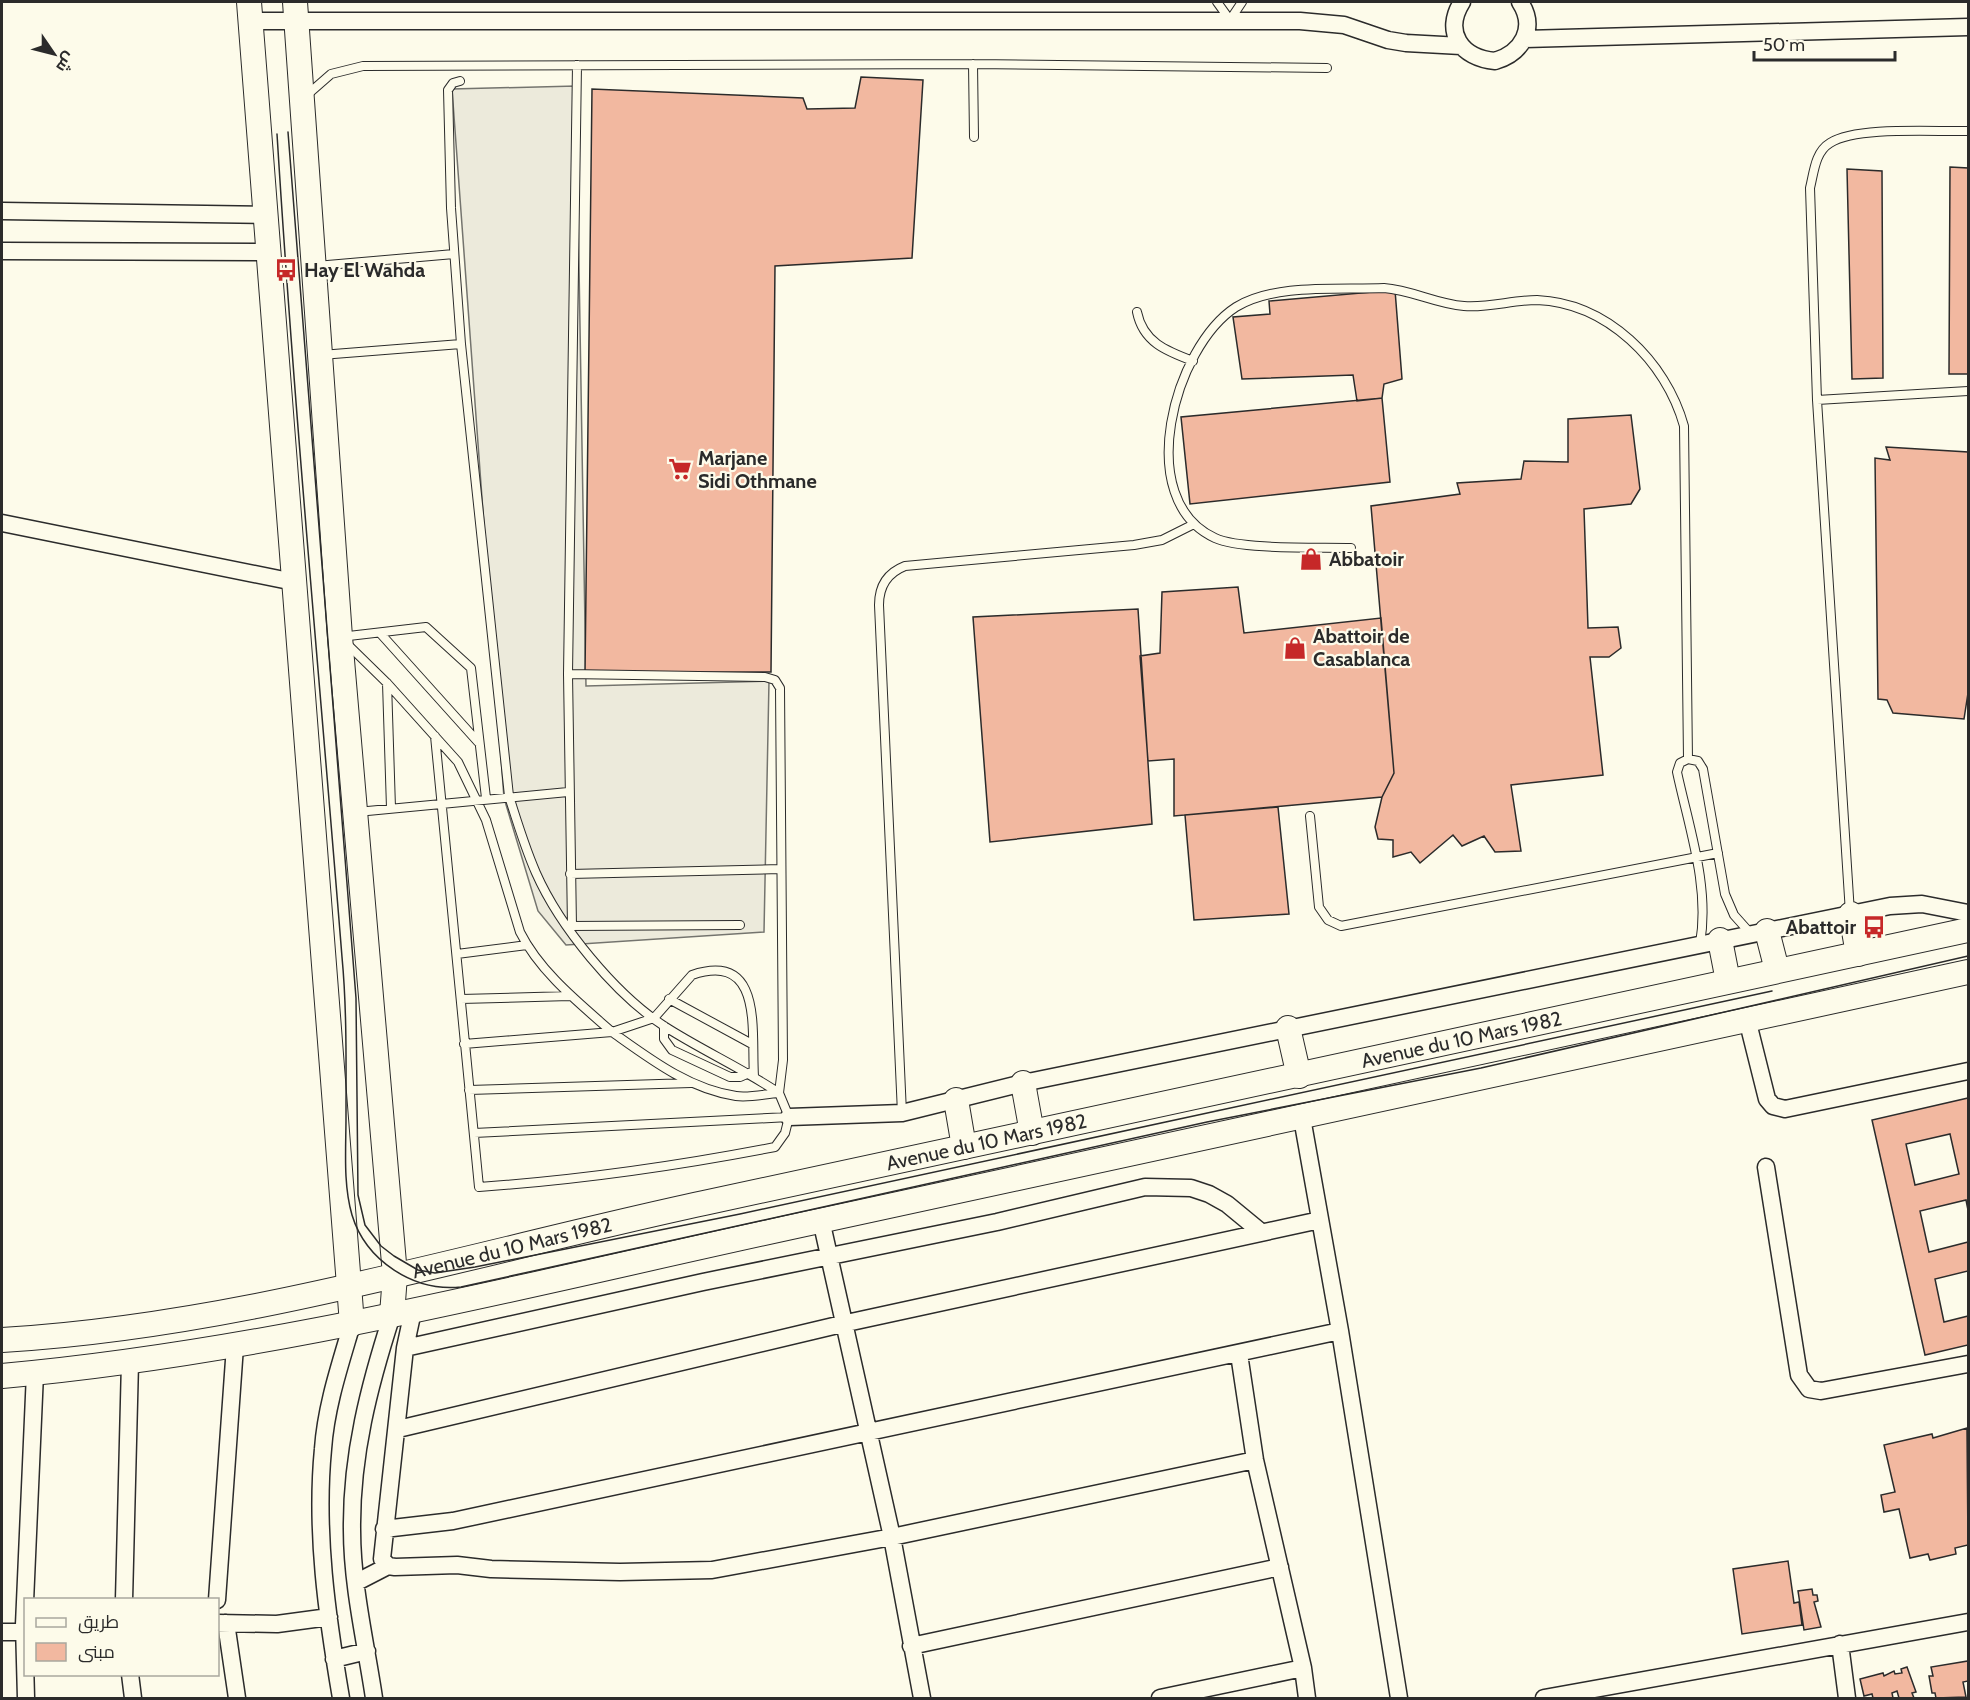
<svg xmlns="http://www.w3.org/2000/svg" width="1970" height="1700" font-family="Cabin,Cairo,sans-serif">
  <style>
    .parking { fill: #eceadb; stroke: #74746e; stroke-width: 1.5 }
    .building { fill: #f2b8a0; stroke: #2b2b2b; stroke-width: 1.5; fill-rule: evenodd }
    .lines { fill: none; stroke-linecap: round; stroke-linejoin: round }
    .lane-casing { stroke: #2b2b2b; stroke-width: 10 }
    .street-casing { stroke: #2b2b2b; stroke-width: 19 }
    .secondary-casing { stroke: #2b2b2b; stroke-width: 26 }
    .lane { stroke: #fdfbea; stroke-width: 8 }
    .street { stroke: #fdfbea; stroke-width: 16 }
    .secondary { stroke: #fdfbea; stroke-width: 24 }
    .tram { stroke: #2b2b2b; stroke-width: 1.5 }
    .labels { text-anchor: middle; stroke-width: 4.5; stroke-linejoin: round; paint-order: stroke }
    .poi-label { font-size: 20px; font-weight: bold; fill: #2b2b2b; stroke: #fdfbea; text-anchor: start }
    .street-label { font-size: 20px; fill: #2b2b2b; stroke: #fdfbea }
  </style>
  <rect width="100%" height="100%" fill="#fdfbea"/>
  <!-- parking -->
  <path class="parking" d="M576,86L586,686L769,681L764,932L566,945L538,911L504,798L452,89Z"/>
  <!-- building -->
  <path class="building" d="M861,77L923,80L912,258L775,266L771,672L585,673L592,89L803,98L807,109L855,108Z
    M1950,167L1968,168V374H1949Z
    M1847,169L1882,171L1883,378L1852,379Z
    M1395,290L1402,379L1384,384L1382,398L1357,401L1353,375L1242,379L1233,317L1270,314L1269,301Z
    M1382,398L1390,482L1190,504L1181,417Z
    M1631,415L1640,489L1631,504L1584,509L1588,628L1618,627L1621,648L1609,657H1590L1603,775L1511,785L1521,851L1495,852L1484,836L1462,846L1453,835L1420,863L1411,852L1393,857V840L1378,839L1375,827L1382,797L1394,773L1371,506L1460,494L1457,483L1521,479L1524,461L1568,462V419Z
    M1886,447L1968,452V693L1964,719L1893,713L1887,700L1878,699L1875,458L1890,460Z
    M1238,587L1244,633L1381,618L1394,773L1382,797L1174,816V759L1148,761L1140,656L1160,653L1162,592Z
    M1138,609L1152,824L990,842L973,617Z
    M1278,807L1289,914L1194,920L1185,815Z
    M1968,1098V1210L1966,1200L1920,1211L1929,1252L1968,1242V1271L1935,1279L1944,1322L1968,1316V1345L1925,1355L1872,1120ZM1950,1134L1959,1174L1915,1185L1906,1144Z
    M1967,1428L1968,1545L1955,1548L1956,1554L1930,1560L1928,1554L1910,1558L1899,1509L1884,1512L1881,1495L1895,1492L1884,1445L1932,1434L1933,1438Z
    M1788,1561L1794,1603L1799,1602L1802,1625L1742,1634L1733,1569Z
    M1812,1589L1813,1595H1817L1818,1601L1814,1602L1821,1627L1804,1630L1798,1591Z
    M1968,1661V1681L1963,1682L1966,1697L1936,1698L1935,1693H1932L1929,1676H1933L1931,1667Z
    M1907,1667L1916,1692L1912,1693L1914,1698H1899L1897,1691L1892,1693L1893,1698H1873L1872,1694L1864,1696L1860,1679L1883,1673L1884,1676L1894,1671L1895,1674L1902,1673L1901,1669Z"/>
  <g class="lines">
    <!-- lane casing -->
    <g class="lane-casing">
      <path id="lane" d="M1217,2L1230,20L1242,2
        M973,64L974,137
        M460,81L453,83L448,90L451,208L461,344L509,796C517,822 525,848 536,873C560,927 615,994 664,1026C701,1050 742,1068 779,1093
        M307,95L331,74L363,66L973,64L1327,68
        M316,266L454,254
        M1137,312C1143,342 1166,351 1193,361
        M321,355L461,344
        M1817,400L1968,391
        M1351,548C1319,547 1241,550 1215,538C1132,500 1174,347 1236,307C1275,283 1340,290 1384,288C1412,290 1436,304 1464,306C1489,308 1512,300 1537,300C1607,303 1666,361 1684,426L1688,759
        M380,633L478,742
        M568,674L765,677L775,680L780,688L783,1060L779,1093L789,1117
        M387,683L391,808
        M435,736L479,1187C578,1180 677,1166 775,1147L785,1133L789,1117L474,1133
        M486,798L471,668L426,627L340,637L387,683L458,762L486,820L520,932C540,972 579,1003 612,1032L654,1018L692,975C764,951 751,1031 754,1076
        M357,812L568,792
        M1310,816L1319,907L1328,920L1341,926L1718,853
        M570,874L780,869
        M1850,913L1817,400L1810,188C1814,172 1815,152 1830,143C1857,126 1935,132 1968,131
        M569,926L740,925
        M572,926L568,674L577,65
        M1700,944C1710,887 1689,828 1677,772L1680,763L1688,759L1698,761L1703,769L1725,894L1734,915L1751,934
        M457,954L527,945
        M461,999L570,996
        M669,999L752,1044
        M664,1026V1039L672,1050L730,1077H740L749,1073
        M464,1044L612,1032C650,1059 689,1089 736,1096C749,1098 765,1094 778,1093
        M469,1090L691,1083
        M902,1113L879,605C879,586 887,573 905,566L1134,545L1162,540L1194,524"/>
    </g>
    <!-- street casing -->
    <g class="street-casing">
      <path id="street" d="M1462,2C1443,32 1461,58 1495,61C1522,53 1537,28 1520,2
        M250,21H1300L1344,25L1388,40L1406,43L1461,46
        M1525,39L1968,27
        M2,211L266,215
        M2,251L267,252
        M2,523L294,582
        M1748,1023L1767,1099L1773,1106L1785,1109L1968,1071
        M789,1117L902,1113L1023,1083L1890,906L1922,904L1968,913
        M1302,1118L1340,1331L1399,1698
        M1766,1167L1799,1375L1809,1389L1821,1391L1968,1364
        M821,1220L892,1537L922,1698
        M413,1311L405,1348L382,1559L388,1566L395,1567L457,1565L491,1569L620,1572L712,1570L892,1537L1255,1460
        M405,1348L703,1282L997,1222L1145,1187L1191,1188L1209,1194L1227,1204L1261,1232
        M1239,1354L1255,1460L1303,1668L1307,1698
        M398,1429L842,1324L1320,1220
        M384,1529L453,1521L1340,1331
        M357,1582L388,1566
        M124,1600L130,1362
        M217,1600L235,1346
        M218,1623L277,1624L329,1617
        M226,1623L237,1698
        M2,1632H24
        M1840,1644L1847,1698
        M911,1646L1280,1567
        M334,1659L367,1651
        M130,1674L133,1698
        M26,1698L24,1625L35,1373
        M341,1698C327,1616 315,1532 323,1449C326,1406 340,1365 352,1324
        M374,1698C366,1644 352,1586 352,1530C351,1456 369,1386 392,1315
        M1160,1698L1303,1668
        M1544,1698L1968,1622"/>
    </g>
    <!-- secondary casing -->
    <g class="secondary-casing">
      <g id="secondary">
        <path d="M249,2L352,1324"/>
        <path d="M295,2L340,637L395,1275L392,1315"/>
        <path d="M1851,914L1858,954"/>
        <path d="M1767,931L1777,970"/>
        <path d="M1720,940L1728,981"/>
        <path d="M1288,1028L1299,1076"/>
        <path d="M1023,1083L1032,1133"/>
        <path d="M956,1100L964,1147"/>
        <path id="s1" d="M2,1340C241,1326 471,1253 704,1203C1126,1112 1547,1021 1968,930"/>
        <path d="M2,1376C280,1351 551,1278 824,1220C1206,1137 1588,1058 1968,972"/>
      </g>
    </g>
    <!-- lane -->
    <use href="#lane" class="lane"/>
    <!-- street -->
    <use href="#street" class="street"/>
    <!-- secondary -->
    <use href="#secondary" class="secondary"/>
    <!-- tram -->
    <path class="tram" d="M288,132L356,998L358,1195L365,1225L381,1246L394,1256L418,1270L435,1273L475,1267L740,1214L1772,991
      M277,134C294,409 320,683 342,957C347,1010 346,1064 346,1117C346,1149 343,1184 352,1215C366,1261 414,1292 461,1287L1207,1122L1481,1068L1968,956"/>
  </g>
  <!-- icons -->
  <defs>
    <g id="bus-bare" transform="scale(1.8)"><path d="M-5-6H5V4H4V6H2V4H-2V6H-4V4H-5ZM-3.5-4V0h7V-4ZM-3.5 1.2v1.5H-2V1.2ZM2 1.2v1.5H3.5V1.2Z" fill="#c62828" stroke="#fdfbea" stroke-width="2.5" paint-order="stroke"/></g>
    <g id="supermarket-bare" transform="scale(1.8)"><path d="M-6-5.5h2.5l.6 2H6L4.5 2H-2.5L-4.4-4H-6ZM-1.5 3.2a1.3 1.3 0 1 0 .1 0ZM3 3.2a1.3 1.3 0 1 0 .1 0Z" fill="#c62828" stroke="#fdfbea" stroke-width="2.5" paint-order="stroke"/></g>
    <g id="shop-bare" transform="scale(1.8)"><path d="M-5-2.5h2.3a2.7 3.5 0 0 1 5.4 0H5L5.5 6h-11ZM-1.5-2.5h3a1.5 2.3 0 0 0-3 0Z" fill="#c62828" stroke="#fdfbea" stroke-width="2.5" paint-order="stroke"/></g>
  </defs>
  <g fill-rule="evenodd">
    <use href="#bus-bare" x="286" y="270"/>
    <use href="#supermarket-bare" x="680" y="469"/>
    <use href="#shop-bare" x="1311" y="559"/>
    <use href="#shop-bare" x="1295" y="648"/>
    <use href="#bus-bare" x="1874" y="927"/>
  </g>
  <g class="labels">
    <!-- poi labels -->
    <g class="poi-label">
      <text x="304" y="277">Hay El Wahda</text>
      <text x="698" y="465">Marjane<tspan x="698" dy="23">Sidi Othmane</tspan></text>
      <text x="1329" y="566">Abbatoir</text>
      <text x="1313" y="643">Abattoir de<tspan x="1313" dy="23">Casablanca</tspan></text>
      <text x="1856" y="934" text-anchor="end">Abattoir</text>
    </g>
    <!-- street labels -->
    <g class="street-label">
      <text dy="7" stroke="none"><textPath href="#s1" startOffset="1491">Avenue du 10 Mars 1982</textPath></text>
      <text dy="7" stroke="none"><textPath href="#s1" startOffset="1005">Avenue du 10 Mars 1982</textPath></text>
      <text dy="7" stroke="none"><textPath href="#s1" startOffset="519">Avenue du 10 Mars 1982</textPath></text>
    </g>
  </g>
  <!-- border -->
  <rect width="1970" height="1700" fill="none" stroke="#2b2b2b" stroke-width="6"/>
  <!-- legend -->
  <rect x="24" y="1598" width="195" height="78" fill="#fdfbea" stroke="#a9a89e" stroke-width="1.5"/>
  <rect x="36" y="1618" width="30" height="9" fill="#fdfbea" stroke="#a9a89e" stroke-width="1.5"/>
  <text x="78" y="1628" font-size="18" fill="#2b2b2b">طريق</text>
  <rect x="36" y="1643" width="30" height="18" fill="#f2b8a0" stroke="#a9a89e" stroke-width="1.5"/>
  <text x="78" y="1658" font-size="18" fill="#2b2b2b">مبنى</text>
  <!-- north arrow -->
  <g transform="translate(54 54) rotate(125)" stroke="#fdfbea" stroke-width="4.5" paint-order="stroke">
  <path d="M0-4.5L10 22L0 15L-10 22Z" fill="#2b2b2b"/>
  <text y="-9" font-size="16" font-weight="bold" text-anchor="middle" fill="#2b2b2b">ش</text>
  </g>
  <!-- scale -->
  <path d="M1754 51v9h141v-9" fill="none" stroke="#2b2b2b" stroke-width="3"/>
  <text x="1763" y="51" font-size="18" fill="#2b2b2b" stroke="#fdfbea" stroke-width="4.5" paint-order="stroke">50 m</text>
</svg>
